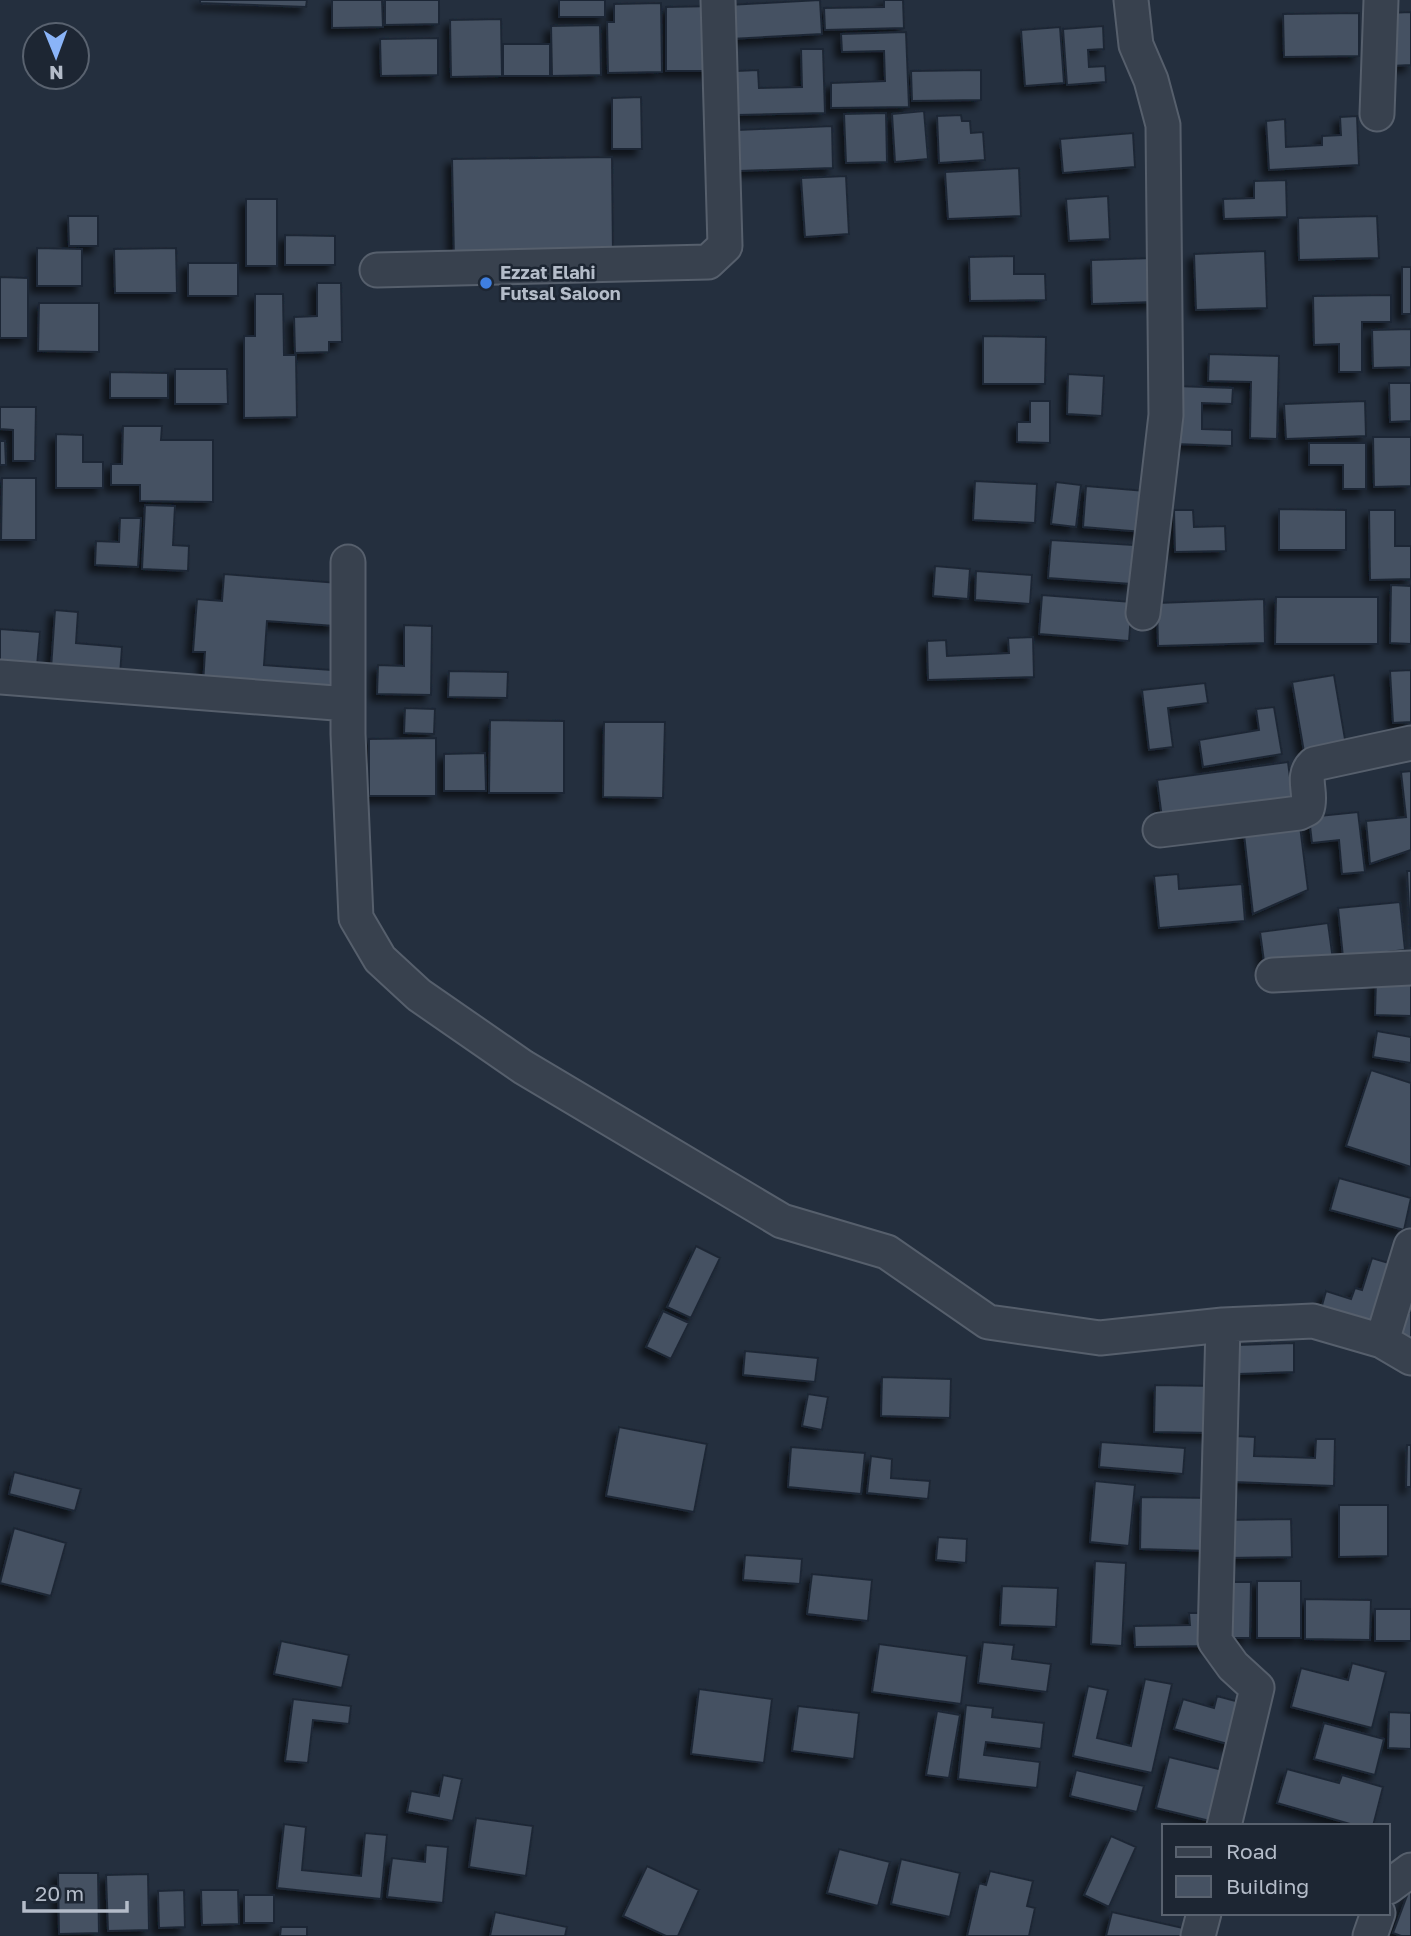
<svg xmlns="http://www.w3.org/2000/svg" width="1411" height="1936" font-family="'Golos Text',sans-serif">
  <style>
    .building { fill: #455162; stroke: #1f2835; stroke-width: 2; filter: url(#shadow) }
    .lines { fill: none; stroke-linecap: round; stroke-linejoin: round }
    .minor-casing { stroke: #565f6c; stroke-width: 37 }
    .minor { stroke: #38414e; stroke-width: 33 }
    .shop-dot { fill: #3f7fe0; stroke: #1d2633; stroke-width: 2.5 }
    .labels { text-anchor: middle; stroke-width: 5; stroke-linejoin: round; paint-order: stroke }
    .poi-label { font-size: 18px; font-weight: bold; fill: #b4bcc9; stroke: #1d2633; text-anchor: start }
  </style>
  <defs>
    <filter id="shadow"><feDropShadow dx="-6" dy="6" stdDeviation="3.5" flood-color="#0009"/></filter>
  </defs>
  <rect width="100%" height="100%" fill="#242f3e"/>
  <!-- building -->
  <path class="building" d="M200,0H307L306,7L200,3Z
    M332,0H382L383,27L332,28Z
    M385,0H439V24L385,25Z
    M559,0H605V17H559Z
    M820,0L822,34L730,39L728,5Z
    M884,0H903L904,28L825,30L824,8L884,7Z
    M661,3L662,72L608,73L607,22H614V4Z
    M714,6L715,71H666V7Z
    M1411,12V65L1390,66L1386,13Z
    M1359,13V56L1284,57L1283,14Z
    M501,19L502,76L451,77L450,20Z
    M600,25L601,75L552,76L551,26Z
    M1103,26L1104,49L1088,50L1089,67L1105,66L1106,82L1067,85L1063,29Z
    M1060,27L1064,83L1025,86L1021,30Z
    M906,32L909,107L831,108V83L885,81L884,51L842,52L841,34Z
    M438,38V75L381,76L380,39Z
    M503,44H550V76H503Z
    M801,49H823L825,113L737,115L736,71L758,70L759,88L802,87Z
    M981,70V100L912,101L911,71Z
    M641,97L642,149H612V98Z
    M924,111L928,159L895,162L892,114Z
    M886,113L887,162L846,163L844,114Z
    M961,115L962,121H970L971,133L983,132L985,160L939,163L937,116Z
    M1357,116L1359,165L1269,170L1266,121L1285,119L1286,147L1322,145V136L1341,135L1340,117Z
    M832,126L833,168L738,171L737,130Z
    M1133,133L1135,167L1063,173L1060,139Z
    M612,157L613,257L454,259L452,159Z
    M1019,168L1021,216L948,219L945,172Z
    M846,176L849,234L805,237L801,178Z
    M1286,180L1287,217L1224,219L1223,199L1254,198V181Z
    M1108,196L1110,239L1069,241L1066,199Z
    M246,199H277V266H246Z
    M68,216H98V246H69Z
    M1377,216L1379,258L1299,260L1298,218Z
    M285,235L335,236V265H285Z
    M37,248L82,249V286H37Z
    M176,248L177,293H115L114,249Z
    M1265,251L1267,308L1196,310L1194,254Z
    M1014,256V274H1045L1046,300L970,301L969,257Z
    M1153,258L1154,302L1092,304L1091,260Z
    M188,263H238V296H188Z
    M1402,267H1411V314H1402Z
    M0,277L28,278V338H0Z
    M317,283H341L342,342H329V352L295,353L294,317L317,316Z
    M255,294H283L284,355H296L297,417L244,418V336H255Z
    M1391,295V322H1362V372H1339V344L1314,345L1313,296Z
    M39,303H99V352L38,351Z
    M1411,329V367L1373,368L1372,330Z
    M983,336L1046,337L1045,384H983Z
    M1209,354L1279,356L1277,439L1250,438L1251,382L1208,381Z
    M175,369H227L228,404H175Z
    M110,372L168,373V398H110Z
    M1068,374L1104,376L1102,416L1067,414Z
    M1389,383H1411V421L1390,422Z
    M1176,386L1233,388L1232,404L1202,403V429L1232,430V446L1175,444Z
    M1030,401H1050V443L1017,442V422H1030Z
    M1365,401L1366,436L1286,439L1284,404Z
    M0,407H36L35,461H13V430L0,429Z
    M123,426H162L161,440H213V502L140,501V485H111V464H122Z
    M56,434L83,435V462H103V488H56Z
    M1373,437H1411V486L1374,487Z
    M0,441H5L6,465H0Z
    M1309,443H1366V489H1343V465H1309Z
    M2,478H36V540H1Z
    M975,481L1037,484L1035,523L973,520Z
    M1056,482L1081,485L1076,527L1051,524Z
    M1086,486L1146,491L1143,532L1083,527Z
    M145,505L175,506L173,545L189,546L188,571L142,569Z
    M1279,509L1346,510V550H1279Z
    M1174,510H1193L1194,527L1225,526L1226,551L1175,552Z
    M1369,510H1395V546H1411V579L1370,580Z
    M120,518H141L138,567L95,565L96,541L119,542Z
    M1051,540L1134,545L1132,584L1048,578Z
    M935,566L970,569L968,599L933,596Z
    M976,571L1032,575L1030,604L975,600Z
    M224,574L339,583L335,626L267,621L264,665L332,670L330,694L203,684L205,652H193L197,599L222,601Z
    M1391,585L1411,586V644L1390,643Z
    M1042,595L1132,602L1129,641L1039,634Z
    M1276,597H1378V644H1275Z
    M1264,599L1265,643L1158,646L1157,603Z
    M55,610L78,612L76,643L122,647L120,675L51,669Z
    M404,625L432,626L431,695L377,694L378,665L404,666Z
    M0,629L40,632L37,666L0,663Z
    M1033,637L1034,677L928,680L927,641L946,640L947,656L1009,653L1008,638Z
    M1411,670V722L1393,723L1390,671Z
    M449,671L508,672L507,698L448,697Z
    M1334,675L1346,745L1304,752L1292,682Z
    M1205,683L1208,703L1168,708L1173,747L1149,750L1142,690Z
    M1274,707L1282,754L1203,767L1199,740L1259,730L1256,709Z
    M405,708L435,709L434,734L404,733Z
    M490,720L564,721V793H489Z
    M604,722H665L663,798L603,797Z
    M436,738V796H369V739Z
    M485,753L486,791H444V754Z
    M1288,762L1293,800L1162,818L1157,780Z
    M1411,771V850L1370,864L1366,821L1406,817L1401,772Z
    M1358,812L1365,872L1342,874L1339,840L1312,843L1309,817Z
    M1299,818L1308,890L1253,914L1243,825Z
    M1407,871H1411V947Z
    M1178,874L1179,889L1242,884L1245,921L1159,928L1154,876Z
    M1400,902L1405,950L1343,957L1338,908Z
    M1328,923L1333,960L1265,969L1260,932Z
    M1376,980L1411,981V1016L1375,1015Z
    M1377,1031L1411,1037V1063L1373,1057Z
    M1371,1070L1411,1083V1167L1346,1146Z
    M1339,1178L1411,1198L1404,1230L1330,1210Z
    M696,1246L720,1258L691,1318L667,1307Z
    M1372,1258L1392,1264L1373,1325L1321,1309L1326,1291L1351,1299L1355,1288L1362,1290Z
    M663,1311L689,1323L671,1359L646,1347Z
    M1407,1312L1411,1313V1344L1397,1339Z
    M1294,1343V1372L1238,1374L1237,1345Z
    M745,1351L818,1358L815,1382L743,1375Z
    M882,1377L951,1379L950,1418L881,1416Z
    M1155,1385L1216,1386L1215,1433L1154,1432Z
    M808,1394L828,1397L822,1430L802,1426Z
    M619,1427L707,1444L694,1512L606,1496Z
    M1236,1436L1255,1437L1254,1456L1315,1458L1316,1439H1335L1334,1486L1235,1482Z
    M1101,1442L1185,1448L1183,1474L1099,1467Z
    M1407,1445H1411V1487H1406Z
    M791,1447L865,1453L861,1494L788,1487Z
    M871,1456L892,1459L891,1478L930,1481L928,1499L867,1493Z
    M14,1472L81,1489L75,1511L9,1494Z
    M1095,1481L1135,1485L1129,1546L1090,1542Z
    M1141,1497L1212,1498L1211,1551L1140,1549Z
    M1339,1505H1388V1556L1339,1557Z
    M1291,1519L1292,1557L1227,1558V1520Z
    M14,1528L66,1543L51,1596L0,1583Z
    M938,1537L967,1539L966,1563L936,1560Z
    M745,1555L802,1559L800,1584L743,1580Z
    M1095,1561L1126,1563L1122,1646L1091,1644Z
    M812,1574L872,1580L868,1621L807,1614Z
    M1257,1581H1301V1638H1257Z
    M1224,1582H1251L1250,1638H1223Z
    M1002,1586L1058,1588L1056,1627L1000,1625Z
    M1305,1599L1371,1600L1370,1640L1305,1639Z
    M1375,1609H1411V1641H1375Z
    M1189,1613H1209V1646L1135,1647L1134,1626L1190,1625Z
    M281,1641L349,1655L342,1688L274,1674Z
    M983,1642L1014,1645L1012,1659L1051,1664L1047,1692L978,1683Z
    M879,1644L967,1656L961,1704L872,1692Z
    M1352,1663L1386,1672L1372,1728L1291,1707L1301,1668L1348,1680Z
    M1145,1679L1172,1684L1152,1773L1073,1756L1088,1686L1108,1690L1097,1738L1131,1746Z
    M699,1689L772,1699L764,1763L691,1754Z
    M1217,1696L1243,1703L1231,1745L1174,1729L1183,1699L1214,1708Z
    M293,1699L351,1706L349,1724L313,1720L308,1763L285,1761Z
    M966,1705L993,1708L992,1717L1044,1723L1041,1749L986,1742L984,1755L1040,1762L1037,1788L958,1779Z
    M798,1706L859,1713L854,1759L792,1751Z
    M937,1711L960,1715L949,1778L926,1775Z
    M1389,1712L1411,1713V1749L1388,1748Z
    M1324,1723L1384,1739L1375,1775L1314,1759Z
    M1169,1757L1227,1771L1214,1822L1156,1808Z
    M1287,1769L1339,1783L1342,1775L1383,1787L1373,1826H1357L1277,1803Z
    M1076,1770L1144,1786L1137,1812L1070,1796Z
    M443,1775L462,1779L453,1821L407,1812L411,1791L439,1796Z
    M476,1818L533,1826L526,1876L469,1867Z
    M284,1824L306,1827L302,1870L361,1876L365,1833L387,1835L381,1899L277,1888Z
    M1111,1836L1136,1847L1109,1907L1084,1895Z
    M426,1845L448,1847L443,1903L387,1897L392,1858L425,1862Z
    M839,1849L890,1862L878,1906L827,1893Z
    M901,1859L960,1873L950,1917L891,1904Z
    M647,1866L699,1890L678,1936H666L623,1916Z
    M990,1871L1033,1881L1027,1906L1035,1908L1029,1936H967L979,1883L986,1885Z
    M58,1873H98L99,1933L59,1934Z
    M148,1874L149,1930L108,1931L106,1875Z
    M1411,1885V1936H1401L1393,1933Z
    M184,1890L185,1927L159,1928L158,1891Z
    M201,1890H238L239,1924L202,1925Z
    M244,1895H274V1923H244Z
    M495,1912L567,1927L565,1936H490Z
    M1112,1912L1183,1928L1181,1936H1106Z
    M281,1927H307V1936H280Z"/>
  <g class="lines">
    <!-- minor casing -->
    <g class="minor-casing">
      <path id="minor" d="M1131,0L1136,45L1151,80L1163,125L1166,415L1143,613
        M1377,114L1381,0
        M377,270L708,262L725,246L718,0
        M348,562V734L356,918L380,959L419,995L523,1067L782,1221L887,1252L988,1322L1100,1338L1223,1325L1313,1321L1382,1341L1411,1358
        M0,677L348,704
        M1160,830L1299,813L1307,809C1313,793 1300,777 1314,764L1411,743
        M1273,975L1411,968
        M1223,1325L1215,1641L1233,1666L1257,1688L1224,1826
        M1382,1341L1411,1246
        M1388,1887L1411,1870
        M1198,1936L1204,1913
        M1370,1936L1378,1913"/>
    </g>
    <!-- minor -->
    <use href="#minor" class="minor"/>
  </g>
  <!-- markers -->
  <circle class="shop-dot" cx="486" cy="283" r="7"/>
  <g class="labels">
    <!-- poi labels -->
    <g class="poi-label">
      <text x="500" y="279">Ezzat Elahi<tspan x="500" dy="21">Futsal Saloon</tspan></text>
    </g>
  </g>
  <!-- legend -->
  <rect x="1162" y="1824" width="228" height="91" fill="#1d2633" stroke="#59626f" stroke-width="2"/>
  <rect x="1176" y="1847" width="35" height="10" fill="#38414e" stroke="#59626f" stroke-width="2"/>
  <text x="1226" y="1859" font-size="21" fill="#b4bcc9">Road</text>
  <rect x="1176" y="1876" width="35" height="21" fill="#455162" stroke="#59626f" stroke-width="2"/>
  <text x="1226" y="1894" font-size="21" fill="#b4bcc9">Building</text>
  <!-- north arrow -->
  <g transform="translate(56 56) rotate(179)"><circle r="33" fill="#1d2633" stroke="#59626f" stroke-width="2"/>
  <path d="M0-5L12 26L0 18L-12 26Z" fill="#8ab4f8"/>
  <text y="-10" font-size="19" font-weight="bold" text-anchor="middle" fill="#b4bcc9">N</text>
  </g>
  <!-- scale -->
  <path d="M24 1901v10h103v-10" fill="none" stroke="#b4bcc9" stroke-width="3.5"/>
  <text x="35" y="1901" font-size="21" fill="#b4bcc9" stroke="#1d2633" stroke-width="5" paint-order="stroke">20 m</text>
</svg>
